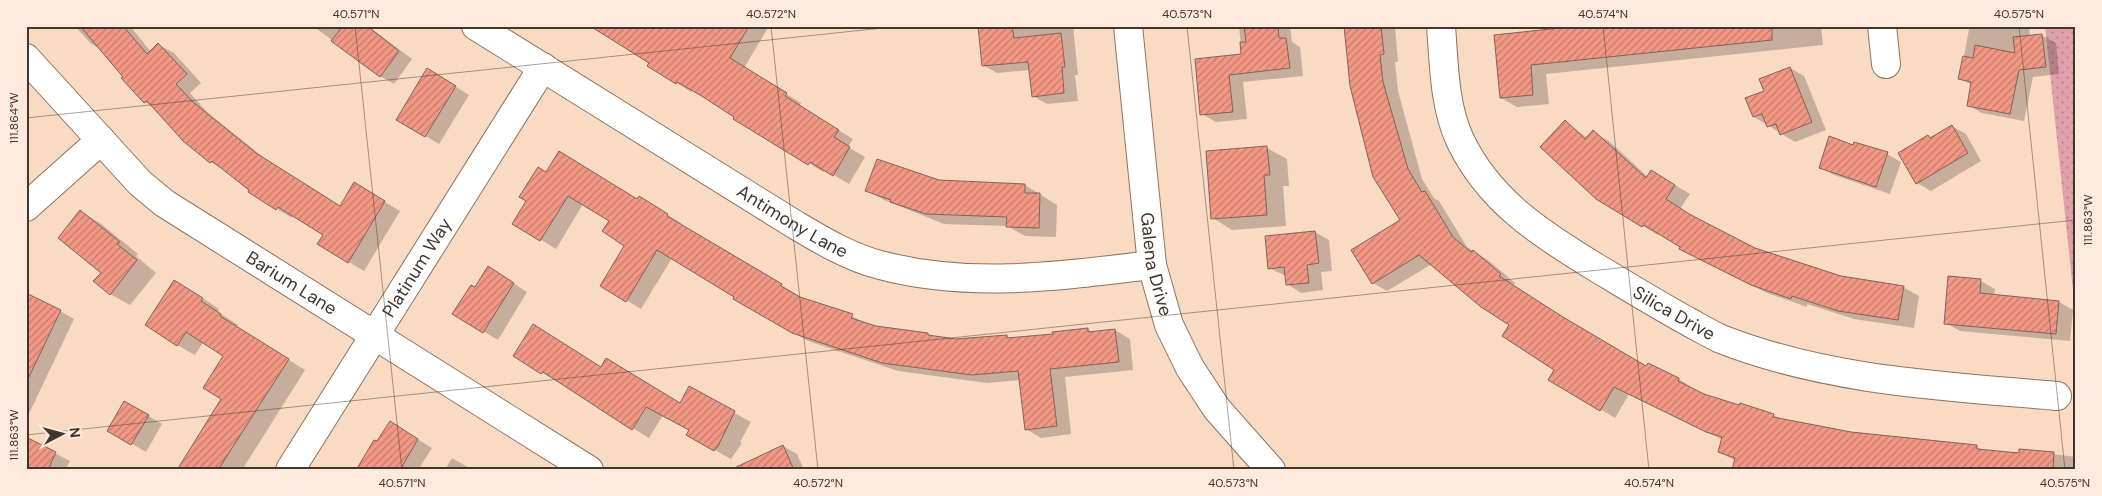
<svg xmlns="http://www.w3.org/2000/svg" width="2102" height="496" font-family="'DM Sans',sans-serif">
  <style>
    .park { fill: url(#park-dots) }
    .shadow { fill: #0003 }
    .building { fill: url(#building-hatch); stroke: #84625a }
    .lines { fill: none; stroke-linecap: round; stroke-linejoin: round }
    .minor-casing { stroke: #8f735e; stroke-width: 30 }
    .minor { stroke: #fff; stroke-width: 28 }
    .ticks { fill: none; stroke: #41352c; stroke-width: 1; stroke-opacity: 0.45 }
    .labels { text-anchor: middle; stroke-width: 4.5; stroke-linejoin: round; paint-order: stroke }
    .street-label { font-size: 18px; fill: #41352c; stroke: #fdeadc }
    .neatline { fill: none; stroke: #41352c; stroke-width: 2 }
    .ticks-label { font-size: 12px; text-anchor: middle; fill: #41352c }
  </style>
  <defs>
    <pattern id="park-dots" width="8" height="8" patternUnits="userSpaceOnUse" patternTransform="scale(1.25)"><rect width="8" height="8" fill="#e0a0ab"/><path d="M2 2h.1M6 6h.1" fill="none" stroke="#b7838b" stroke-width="1.8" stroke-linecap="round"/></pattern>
    <pattern id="building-hatch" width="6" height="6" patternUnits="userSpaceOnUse" patternTransform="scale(1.25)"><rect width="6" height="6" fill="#f29884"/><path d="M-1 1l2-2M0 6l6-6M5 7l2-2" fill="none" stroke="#c67d6c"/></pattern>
  </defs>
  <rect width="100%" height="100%" fill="#f9dac3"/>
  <!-- park -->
  <path class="park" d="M2045,26H2076V318Z"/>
  <!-- shadow -->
  <path class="shadow" d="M75,26H130L151,52L159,45L174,53L201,83L190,93L208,113L272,164L341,207L355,184L400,211L364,271L319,244L325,234L293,215L292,218L277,209L249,191L225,170L210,162L154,107L145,102L102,50L90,43Z
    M313,26H368L412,59L394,84L380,76Z
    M589,26H769L744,68L801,103L799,106L853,139L848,147L865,157L849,184L825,170L823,172L693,90L691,92L677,83L649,66L651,63Z
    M979,26H1073L1078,75H1075L1078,101L1047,104L1033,96L1030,70L997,73L983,65Z
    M1239,26H1290L1292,42L1300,47L1303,76L1243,82L1247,119L1216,122L1202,114L1242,56Z
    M1345,26L1395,27L1398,62H1395L1398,91L1422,179L1434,198L1439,201L1467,247L1488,260L1515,283L1513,286L1646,368L1679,379L1703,395L1773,415L1781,419L1736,461L1719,452L1723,440L1629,394L1615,418L1550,379L1556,369L1511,324L1432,264L1387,291L1373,283L1402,221Z
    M1562,26H1821L1823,45L1546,74L1549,104L1517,107L1501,98L1562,29Z
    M1965,26H2029L2030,36L2041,35L2056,43L2059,74L2033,77L2024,121L1982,113L1968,105L1972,85L1960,78L1969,29Z
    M1790,68L1804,76L1826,130L1795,142L1754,117L1747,99L1766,92Z
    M442,78L469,95L439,144L398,119Z
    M1565,122L1588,138L1593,132L1609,141L1648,177L1667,180L1690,194L1680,209L1754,249L1841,278L1903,287L1919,296L1914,328L1854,319L1807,304V307L1767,293L1696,257L1659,233L1658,235L1643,226L1597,198Z
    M1952,126L1966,134L1981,161L1931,191L1917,183L1928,136L1931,138Z
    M1854,146L1887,154L1901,162L1890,194L1834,175L1820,167Z
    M1267,148L1287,159L1289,186H1283L1286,226L1232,230L1213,218Z
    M546,173L654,206L682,224L681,225L796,294L795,296L852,316L868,325L956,340L1006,336L1012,339L1054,336L1087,329L1093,332L1115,330L1130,339L1133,370L1065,377L1071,434L1041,438L1026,429L1020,380L987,383L898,371L808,341L735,299L736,297L672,258L641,309L601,285L626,245L610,220L583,204L556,249L513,223Z
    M939,182L1025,185L1057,205L1056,237L1025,236L1007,226L944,224L884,200L867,190Z
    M81,212L100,223L138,254L136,256L156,273L130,305L110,294Z
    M1315,232L1329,240L1332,271L1321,272L1323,290L1301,293L1287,284L1286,276L1269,268Z
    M502,276L527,292L498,340L454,314L475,289Z
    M1981,281L1995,289L1994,296L2059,302L2073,310L2070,341L1960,331L1946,323Z
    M192,291L219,309L218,312L238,325L237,327L305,370L242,470H179L223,399L225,356L204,341L195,355L177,345Z
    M26,301L60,311L74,319L26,420Z
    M514,356L601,368L681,404L689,388L751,422L740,442L742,443L731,459L704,444L690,430L663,415L649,438L583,398L584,396L559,380L558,382Z
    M125,402L162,424L146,452L108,430Z
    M404,431L432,448L418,470H362L378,443Z
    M26,438L70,461L65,470H26Z
    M783,446L797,454L804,470H740Z
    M1977,447L1984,451L2020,454V450L2076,457V470H1863Z
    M452,458L466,466L472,470H445Z"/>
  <!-- building -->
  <path class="building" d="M80,26H123L147,54L158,43L187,74L176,84L193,102L256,153L340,206L354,182L385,201L348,263L317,244L323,235L278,207L276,210L248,192L249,190L212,161L210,163L183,141L147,101L144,103L121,78L123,77Z
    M343,26H367L399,51L380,77L331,41Z
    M590,26H749L730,58L787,93L785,96L839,130L834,137L850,147L833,176L810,162L808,165L733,119L734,117L700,95L677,82L676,84L647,66L649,63Z
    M978,26H1012L1014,38L1061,33L1065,67H1062L1064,93L1032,97L1028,62L982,66Z
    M1244,26H1278L1279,38H1286L1290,68L1229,75L1233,112L1200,115L1195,59L1241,54L1240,42H1246Z
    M1344,26H1381L1384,54L1380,55L1383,82L1408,169L1422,192L1425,191L1453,237L1471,252L1473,250L1501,274L1499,276L1563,317L1646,366L1648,363L1679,378L1678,381L1704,394L1739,405L1740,403L1774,414L1773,417L1851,432L1977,445V449L2019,453V449L2054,452L2053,470H1732L1735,458L1718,452L1722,437L1706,432L1614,387L1600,411L1548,380L1554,370L1502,336L1509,325L1481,307L1419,255L1372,284L1351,250L1400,220L1373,177L1350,86Z
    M1560,26H1772V40L1531,65L1533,95L1500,98L1494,35L1560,28Z
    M2042,34L2046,67L2019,70L2010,114L1967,106L1971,82L1958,79L1963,56L1973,58L1975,45L2015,53L2013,37Z
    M1790,67L1812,122L1780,135L1776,124L1767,127L1762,114L1753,117L1745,98L1764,91L1759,79Z
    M427,68L456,86L425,137L396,120Z
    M1565,120L1585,139L1593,130L1646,178L1651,170L1675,185L1666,199L1691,215L1755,248L1841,276L1904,286L1898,320L1838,311L1792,296L1791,299L1751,285L1679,249L1680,247L1644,225L1642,227L1596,199L1540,147Z
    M1952,125L1968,153L1916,184L1898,153L1928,135L1930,138Z
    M1829,136L1853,145L1854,142L1888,152L1876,187L1819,168Z
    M1267,146L1270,175H1264L1267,215L1211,219L1206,151Z
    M559,151L637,199L639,196L668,214L667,216L782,284L781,286L800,297L853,314L851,318L876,326L928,333V335L956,339L1007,335V338L1053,334L1052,332L1088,328V332L1115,329L1119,362L1050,369L1057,426L1025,430L1018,371L972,375L882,363L792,333L733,299L734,297L657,250L626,302L600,286L624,246L602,231L609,221L568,196L540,241L512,224L526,201L519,197L538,167L546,172Z
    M877,159L939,180L1025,184V193H1040L1039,228L1006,227L1007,217L926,214L890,202L891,200L865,191Z
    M80,210L120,242L117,244L137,260L110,295L93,281L101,273L58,238Z
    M1315,231L1319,263L1307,265L1309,283L1286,285L1284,267L1268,269L1265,236Z
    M488,266L514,283L483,333L452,314L471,285L475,287Z
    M1948,276L1981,279L1980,293L2059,301L2056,334L1944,324Z
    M174,280L203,298L201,301L221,314L220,316L289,359L218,470H177L221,399L203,388L223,356L186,332L177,346L145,325Z
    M26,293L61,310L26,383Z
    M533,324L601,367L606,358L680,403L689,386L735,411L718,446L714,451L686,435L689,430L646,407L632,430L543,372L541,374L513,356Z
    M124,401L149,415L131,445L107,431Z
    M390,421L418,439L400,470H356L374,440L377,441Z
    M26,437L56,452L48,470H26Z
    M783,445L794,470H730Z"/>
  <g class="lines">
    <!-- minor casing -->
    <g class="minor-casing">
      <g id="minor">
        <path id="s1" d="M476,26L794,224C821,240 849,257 880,265C970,289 1061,276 1152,265"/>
        <path id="s2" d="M1128,26L1152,265L1169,325L1190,368L1217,409L1271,470"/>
        <path id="s3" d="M1441,26C1444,63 1444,106 1460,140C1489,201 1541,234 1597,268C1627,286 1658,305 1689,322C1700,328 1710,334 1721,339C1828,381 1943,386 2057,396"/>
        <path d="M1882,26L1886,64"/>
        <path id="s4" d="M26,58L140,183L164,203L589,470"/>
        <path d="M26,207L101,140"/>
        <path id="s5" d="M290,470L543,67"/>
      </g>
    </g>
    <!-- minor -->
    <use href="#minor" class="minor"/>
  </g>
  <!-- ticks -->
  <path class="ticks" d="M355,26L402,470M771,26L818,470M1187,26L1234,470M1603,26L1649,470M2019,26L2065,470M26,118L902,26M26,435L2076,220"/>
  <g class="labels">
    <!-- street labels -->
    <g class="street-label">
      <text dy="6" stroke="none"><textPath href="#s1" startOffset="372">Antimony Lane</textPath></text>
      <text dy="6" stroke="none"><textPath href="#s2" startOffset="240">Galena Drive</textPath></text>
      <text dy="6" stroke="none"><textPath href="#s5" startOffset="239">Platinum Way</textPath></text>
      <text dy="6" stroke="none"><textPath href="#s4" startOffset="351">Barium Lane</textPath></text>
      <text dy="6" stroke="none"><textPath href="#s3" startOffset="396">Silica Drive</textPath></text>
    </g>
  </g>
  <!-- border -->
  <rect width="2102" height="496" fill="none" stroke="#fdeadc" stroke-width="55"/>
  <!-- north arrow -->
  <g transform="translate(62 434) rotate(84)" stroke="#fdeadc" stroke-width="4" paint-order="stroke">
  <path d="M0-4L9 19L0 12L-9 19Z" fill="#41352c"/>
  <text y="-8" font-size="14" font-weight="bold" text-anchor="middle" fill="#41352c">N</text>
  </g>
  <rect x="28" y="28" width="2046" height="440" class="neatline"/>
  <g class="ticks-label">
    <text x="356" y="18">40.571°N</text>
    <text x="771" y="18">40.572°N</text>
    <text x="1187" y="18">40.573°N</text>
    <text x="1603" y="18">40.574°N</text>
    <text x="2019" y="18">40.575°N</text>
    <text transform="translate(14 118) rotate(-90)" y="4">111.864°W</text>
    <text transform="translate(2088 220) rotate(-90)" y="4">111.863°W</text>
    <text transform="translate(14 435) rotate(-90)" y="4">111.863°W</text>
    <text x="402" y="487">40.571°N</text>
    <text x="818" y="487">40.572°N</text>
    <text x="1233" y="487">40.573°N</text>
    <text x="1649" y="487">40.574°N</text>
    <text x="2065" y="487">40.575°N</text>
  </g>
</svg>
